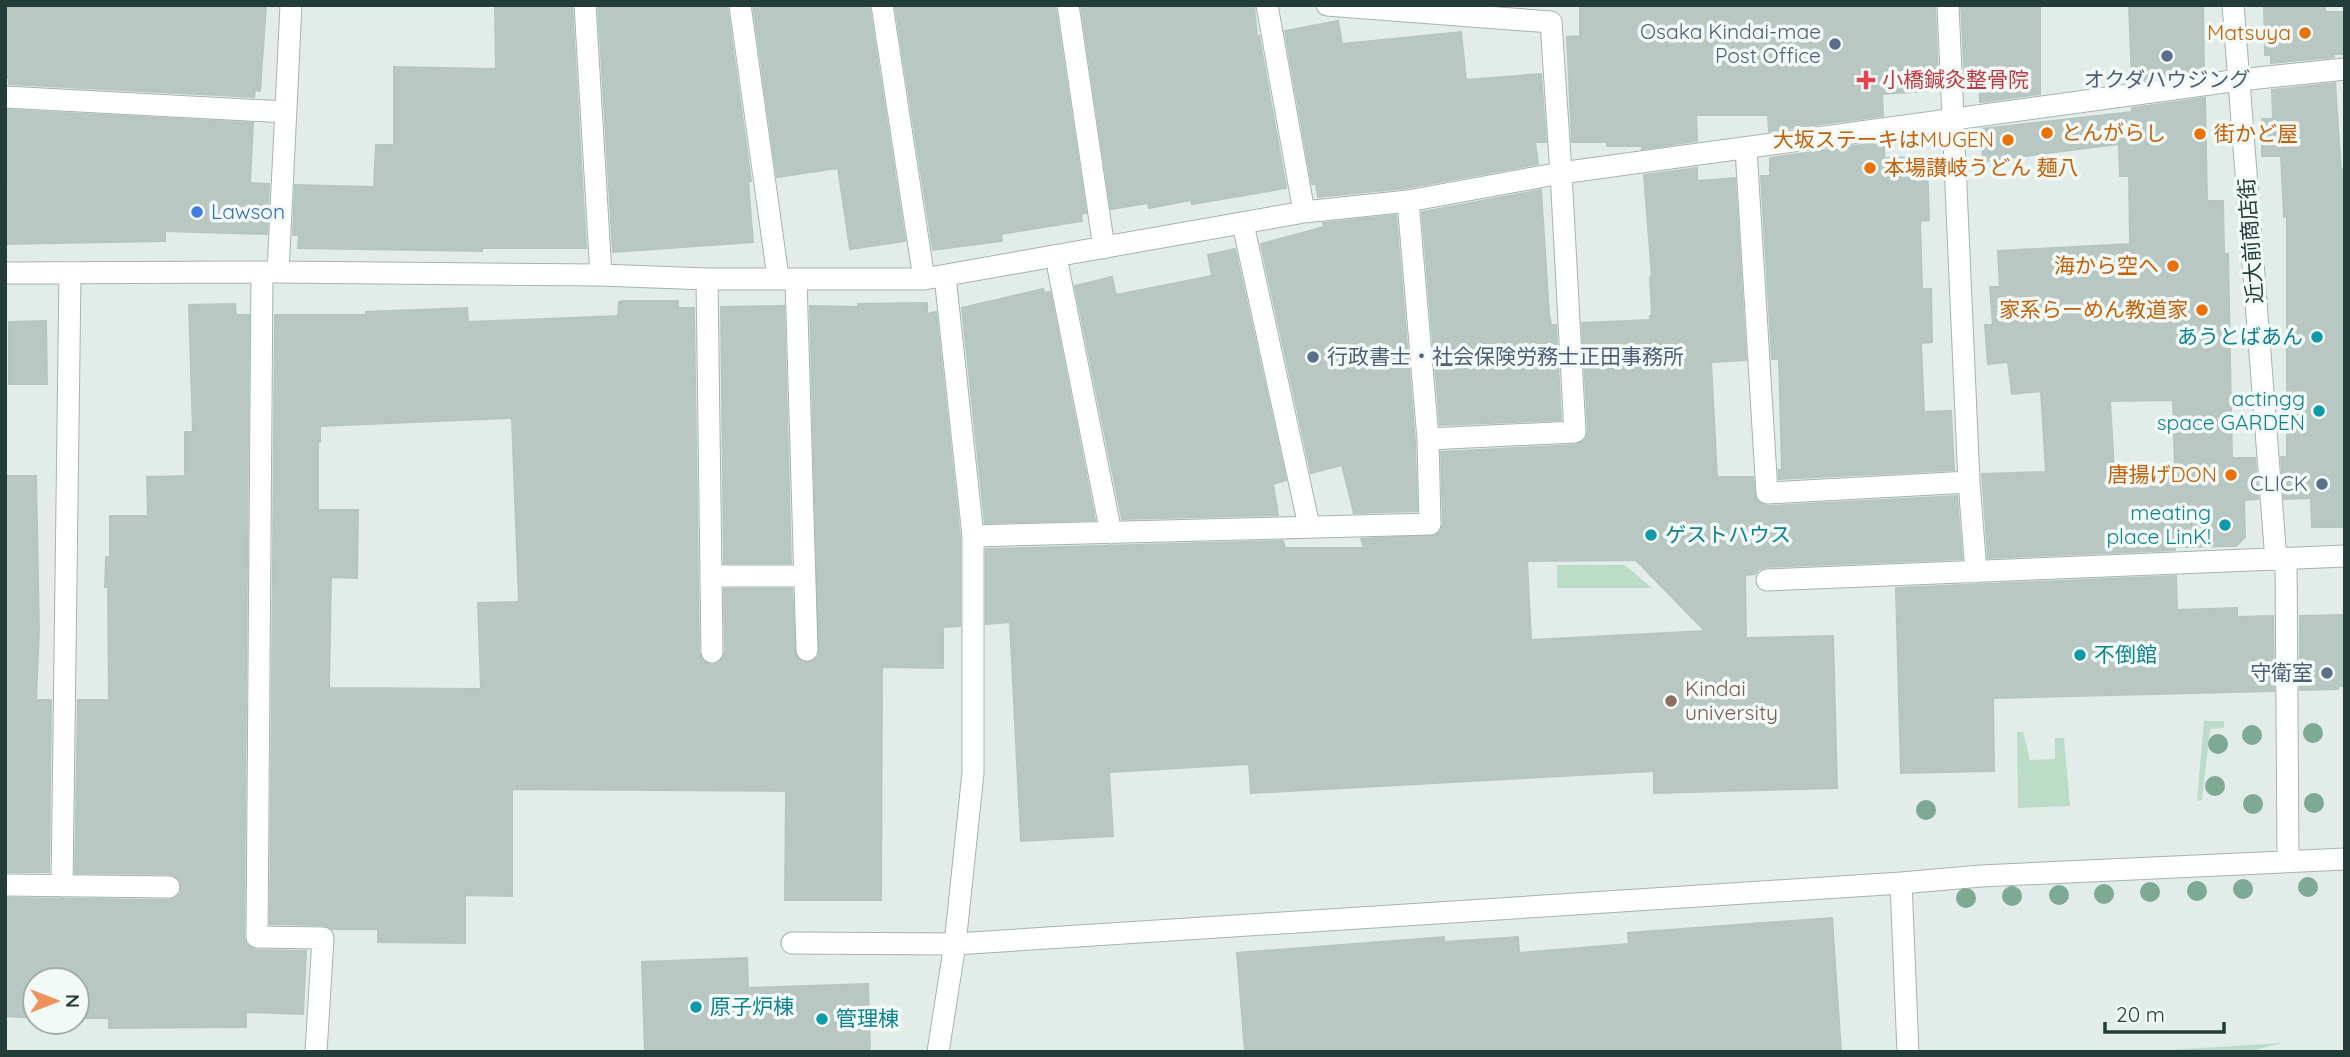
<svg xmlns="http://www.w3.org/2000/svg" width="2350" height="1057" font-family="Quicksand,'Noto Sans JP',sans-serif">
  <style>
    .green { fill: #bbddc8 }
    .building { fill: #b8c7c2; stroke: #b5c6c1; stroke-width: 2; fill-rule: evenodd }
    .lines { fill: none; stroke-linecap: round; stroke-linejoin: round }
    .lane-casing { stroke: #a5b4b1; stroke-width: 23 }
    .street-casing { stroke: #a5b4b1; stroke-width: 23 }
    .lane { stroke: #fff; stroke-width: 21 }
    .street { stroke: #fff; stroke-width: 21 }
    .tree { fill: #7ea995 }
    .food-dot { fill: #e8710a; stroke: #f3f9f6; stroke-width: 2.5 }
    .service-dot { fill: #5c6f8a; stroke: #f3f9f6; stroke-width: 2.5 }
    .health-dot { fill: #e0444e; stroke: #f3f9f6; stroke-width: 2.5 }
    .shop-dot { fill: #3f7fe0; stroke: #f3f9f6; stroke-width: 2.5 }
    .culture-dot { fill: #0f9aa8; stroke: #f3f9f6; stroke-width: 2.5 }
    .education-dot { fill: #8d6e63; stroke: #f3f9f6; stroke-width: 2.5 }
    .labels { text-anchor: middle; stroke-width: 7; stroke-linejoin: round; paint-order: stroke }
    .service-label { font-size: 21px; fill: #4e5e75; stroke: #f3f9f6; text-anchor: end }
    .food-label { font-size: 21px; fill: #c56008; stroke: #f3f9f6; text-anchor: end }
    .health-label { font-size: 21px; fill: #be3a42; stroke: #f3f9f6; text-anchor: start }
    .shop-label { font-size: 21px; fill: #366cbe; stroke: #f3f9f6; text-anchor: start }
    .street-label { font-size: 21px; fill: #223d39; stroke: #f3f9f6 }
    .culture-label { font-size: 21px; fill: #0d838f; stroke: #f3f9f6; text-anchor: start }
    .education-label { font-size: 21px; fill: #785e54; stroke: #f3f9f6; text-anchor: start }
  </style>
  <rect width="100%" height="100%" fill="#e2ece9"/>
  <!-- green -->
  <path class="green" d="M1557,565H1625L1652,588H1557Z
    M2204,721H2224V728L2210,729L2202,800L2197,801Z
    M2017,732H2023L2030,760L2055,759V738H2064L2070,806L2018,808Z
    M2282,1043L2248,1052H2136Z"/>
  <!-- building -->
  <path class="building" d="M5,5H266L260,91L255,90L254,97L9,84V78H5Z
    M495,5H572L586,248H482V251L298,248L299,235H293L295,185L374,187L376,145H394V67L496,69Z
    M598,5H727L751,181H748L753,242L613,252Z
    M753,5H869L905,241L850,249L838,168L777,177Z
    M895,5H1055L1086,213L1081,214L1082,221L1001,234L1002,241L933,250Z
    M1081,5H1254L1257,37L1259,36L1286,188L1192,204L1191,200L1149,208L1148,203L1111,209Z
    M1580,5H1935L1938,83L1925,84L1926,91L1882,94L1883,116L1769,131L1768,115H1696L1697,141L1642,149V146H1607V142H1572L1567,37L1580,36Z
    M1961,5H2040V94L1980,102L1979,82H1965Z
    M2129,5H2203L2204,72L2132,81Z
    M2264,5H2325V12H2345V54H2333L2334,57L2271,63V55H2265Z
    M1338,21L1342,44L1461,32L1466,80L1541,74L1546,142H1535L1538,164L1406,188L1318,197L1316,184H1312L1285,31Z
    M2335,83L2341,170L2345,169V527H2312L2311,498L2284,499L2281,457H2287V217H2284L2281,156H2262V119H2273L2272,90Z
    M2205,98L2207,201H2223L2224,254H2228L2232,458H2255L2258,499L2244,500L2245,537L2236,546L2175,547V550L1988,558L1982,474L2046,472L2041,391L2012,394L2008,362L1988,364L1985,325H1993L1990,287H2000L1998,251L2130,244L2129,176H2120L2119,144L1983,161L1982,129L2132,112V108ZM2173,400L2175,470L2114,471L2110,401Z
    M8,110L253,123L250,183L269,184L267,234L165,231V241L5,244Z
    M1884,142V158L1927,157L1929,220L1920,221L1922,289H1931L1932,342L1921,343L1924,412L1951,411L1954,470L1779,479V470H1782L1779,359H1772L1761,176H1770V158Z
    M1697,168V181L1735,178L1746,360L1711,362L1717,477H1753L1756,500L1767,506L1957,496L1962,559L1766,567L1759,569L1755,574L1745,575L1746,638L1833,636L1837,788L1654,793V771L1251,793L1249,764L1109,772L1113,836L1021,841L1010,622L986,624V549L1283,541L1285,548H1364L1361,539L1436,535L1441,531L1443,524L1441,452L1576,445L1586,439L1588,431L1582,323L1650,320V316H1652L1650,277H1652L1644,175ZM1636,560L1705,631L1531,640L1527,561Z
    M1541,190L1549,314L1551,325H1556L1561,420L1440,425L1422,212Z
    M1396,215L1415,440L1417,511L1354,513L1342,465L1311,473L1261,244L1324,227L1323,223Z
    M1235,249L1286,480L1273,484L1278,515L1122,519L1075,286L1112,277L1116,295L1212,276L1208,255Z
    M1043,289L1044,293L1050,292L1095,520L985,523L962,308Z
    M623,301H678V308H694L699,652L701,659L711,665L719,663L725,653L724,589H792L796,656L807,663L813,661L819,656L810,306L858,307V304L927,303V314L936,312L960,537V626L943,627V668L882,667L881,900H785L786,791L512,789V896L465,895V943L378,942V929H332L323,925L270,924L275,315H366V312L467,308L468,322L618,316L619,302ZM512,418L519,602L478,603L481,689L329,688L331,577L357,578L358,510H318V442H320V426Z
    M235,304L236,315H249L244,937L246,944L256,950L306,951L303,1014L246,1012V1027L109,1028V1018H77V980H35V1018L5,1016V898L169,900L176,898L181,893L180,880L170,874L75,873L78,700H109L108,587H105L106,557H110V516H148L147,477L185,476V432H193L189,305Z
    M784,306L791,563H724L721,307Z
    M46,321L47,384H9V322Z
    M5,476H36L39,630L36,700H51L49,872H5Z
    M2176,576L2177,610L2237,608V617L2273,616L2274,691L1993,698L1994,771L1901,773L1896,588Z
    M2345,615V686H2338V689L2300,690V616Z
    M1832,918L1841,1052H1245L1237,953L1444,937V942L1518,937L1519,953L1629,944L1628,933Z
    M747,958L748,988L868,984L870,1052H645L642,962Z"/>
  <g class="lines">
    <!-- lane casing -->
    <g class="lane-casing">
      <path id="lane" d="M1327,5L1551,22L1561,173
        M2286,559L2288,860
        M1901,883L1908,1052
        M792,943L955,944L1901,883L1981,876L2345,859"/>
    </g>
    <!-- street casing -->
    <g class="street-casing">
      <path id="street" d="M585,5L601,275
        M740,5L778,277
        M882,5L924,279
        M1068,5L1104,248
        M1267,5L1304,212
        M1948,5L1969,482L1976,572
        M2233,5L2276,560
        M5,97L286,112
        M1746,149L1767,493L1969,482
        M1243,224L1309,526
        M1056,257L1111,533
        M262,272L257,937L323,938L316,1052
        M278,272L291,5
        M5,273L278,272L601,275L707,279H924L1304,212L1408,201L1561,173L2239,80L2345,69
        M707,279L712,652
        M796,279L807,650
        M1428,439L1575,432L1561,173
        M973,536L1430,524L1428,439L1408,201
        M712,576H804
        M1767,580L2345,556
        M5,885L169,887
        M62,886L70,273
        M938,1052L955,944L973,773V536L945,276"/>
    </g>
    <!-- lane -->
    <use href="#lane" class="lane"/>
    <!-- street -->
    <use href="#street" class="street"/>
  </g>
  <!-- trees -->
  <g class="tree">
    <circle cx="2313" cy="733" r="10"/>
    <circle cx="2252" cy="735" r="10"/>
    <circle cx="2218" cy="744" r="10"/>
    <circle cx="2215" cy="786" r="10"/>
    <circle cx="2314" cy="803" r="10"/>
    <circle cx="2253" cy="804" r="10"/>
    <circle cx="1926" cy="810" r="10"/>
    <circle cx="2308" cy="887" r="10"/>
    <circle cx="2243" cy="889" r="10"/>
    <circle cx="2197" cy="891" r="10"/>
    <circle cx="2150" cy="892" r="10"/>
    <circle cx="2104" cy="894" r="10"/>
    <circle cx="2059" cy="895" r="10"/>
    <circle cx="2012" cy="896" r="10"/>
    <circle cx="1966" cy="898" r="10"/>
  </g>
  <!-- markers -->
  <g class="food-dot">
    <circle cx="2305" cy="33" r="7"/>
    <circle cx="2047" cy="133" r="7"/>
    <circle cx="2200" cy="134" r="7"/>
    <circle cx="2008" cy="140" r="7"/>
    <circle cx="1870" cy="168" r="7"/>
    <circle cx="2173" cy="266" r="7"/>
    <circle cx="2202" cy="310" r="7"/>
    <circle cx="2231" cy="475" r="7"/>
  </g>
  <g class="service-dot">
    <circle cx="1835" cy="44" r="7"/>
    <circle cx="2167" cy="56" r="7"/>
    <circle cx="1313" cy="357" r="7"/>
    <circle cx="2322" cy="484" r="7"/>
    <circle cx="2327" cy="673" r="7"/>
  </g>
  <path class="health-dot" d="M1862.5 69.5h7v7h7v7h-7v7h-7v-7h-7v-7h7z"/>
  <circle class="shop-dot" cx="197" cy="212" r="7"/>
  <g class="culture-dot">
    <circle cx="2317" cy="337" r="7"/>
    <circle cx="2319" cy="411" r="7"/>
    <circle cx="2225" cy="525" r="7"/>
    <circle cx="1651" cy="535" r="7"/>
    <circle cx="2080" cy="655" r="7"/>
    <circle cx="696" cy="1007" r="7"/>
    <circle cx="822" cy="1019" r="7"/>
  </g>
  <circle class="education-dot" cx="1671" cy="701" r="7"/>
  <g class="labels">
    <!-- service labels -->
    <g class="service-label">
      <text x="1821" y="39">Osaka Kindai-mae<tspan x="1821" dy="24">Post Office</tspan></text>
      <text x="2167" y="87" text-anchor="middle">オクダハウジング</text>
      <text x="1327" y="364" text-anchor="start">行政書士・社会保険労務士正田事務所</text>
      <text x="2308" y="491">CLICK</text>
      <text x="2313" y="680">守衛室</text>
    </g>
    <!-- food labels -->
    <g class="food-label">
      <text x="2291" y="40">Matsuya</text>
      <text x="2061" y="140" text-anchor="start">とんがらし</text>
      <text x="2214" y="141" text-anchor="start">街かど屋</text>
      <text x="1994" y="147">大坂ステーキはMUGEN</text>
      <text x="1884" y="175" text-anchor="start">本場讃岐うどん 麺八</text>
      <text x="2159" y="273">海から空へ</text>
      <text x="2188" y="317">家系らーめん教道家</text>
      <text x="2217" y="482">唐揚げDON</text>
    </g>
    <!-- health labels -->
    <g class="health-label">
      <text x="1882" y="87">小橋鍼灸整骨院</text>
    </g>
    <!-- shop labels -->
    <g class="shop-label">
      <text x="211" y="219">Lawson</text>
    </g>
    <!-- street labels -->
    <g class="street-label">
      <text transform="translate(2251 241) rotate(-94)" y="7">近大前商店街</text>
    </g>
    <!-- culture labels -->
    <g class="culture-label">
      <text x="2303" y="344" text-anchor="end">あうとばあん</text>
      <text x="2305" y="406" text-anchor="end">actingg<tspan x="2305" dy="24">space GARDEN</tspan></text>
      <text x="2211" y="520" text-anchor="end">meating<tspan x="2211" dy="24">place LinK!</tspan></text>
      <text x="1665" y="542">ゲストハウス</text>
      <text x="2094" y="662">不倒館</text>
      <text x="710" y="1014">原子炉棟</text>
      <text x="836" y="1026">管理棟</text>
    </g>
    <!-- education labels -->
    <g class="education-label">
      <text x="1685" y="696">Kindai<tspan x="1685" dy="24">university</tspan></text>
    </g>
  </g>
  <!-- border -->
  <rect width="2350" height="1057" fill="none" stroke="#223d39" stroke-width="14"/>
  <!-- north arrow -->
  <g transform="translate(56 1001) rotate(90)"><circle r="33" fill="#f3f9f6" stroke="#9faeaa" stroke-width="2"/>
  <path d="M0-5L12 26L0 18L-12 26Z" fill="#f0925d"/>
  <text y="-10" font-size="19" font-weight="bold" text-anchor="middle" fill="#223d39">N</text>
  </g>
  <!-- scale -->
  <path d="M2105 1022v10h119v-10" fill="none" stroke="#223d39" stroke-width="3.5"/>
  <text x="2116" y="1022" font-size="21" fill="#223d39" stroke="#f3f9f6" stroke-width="5" paint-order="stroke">20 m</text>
</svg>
